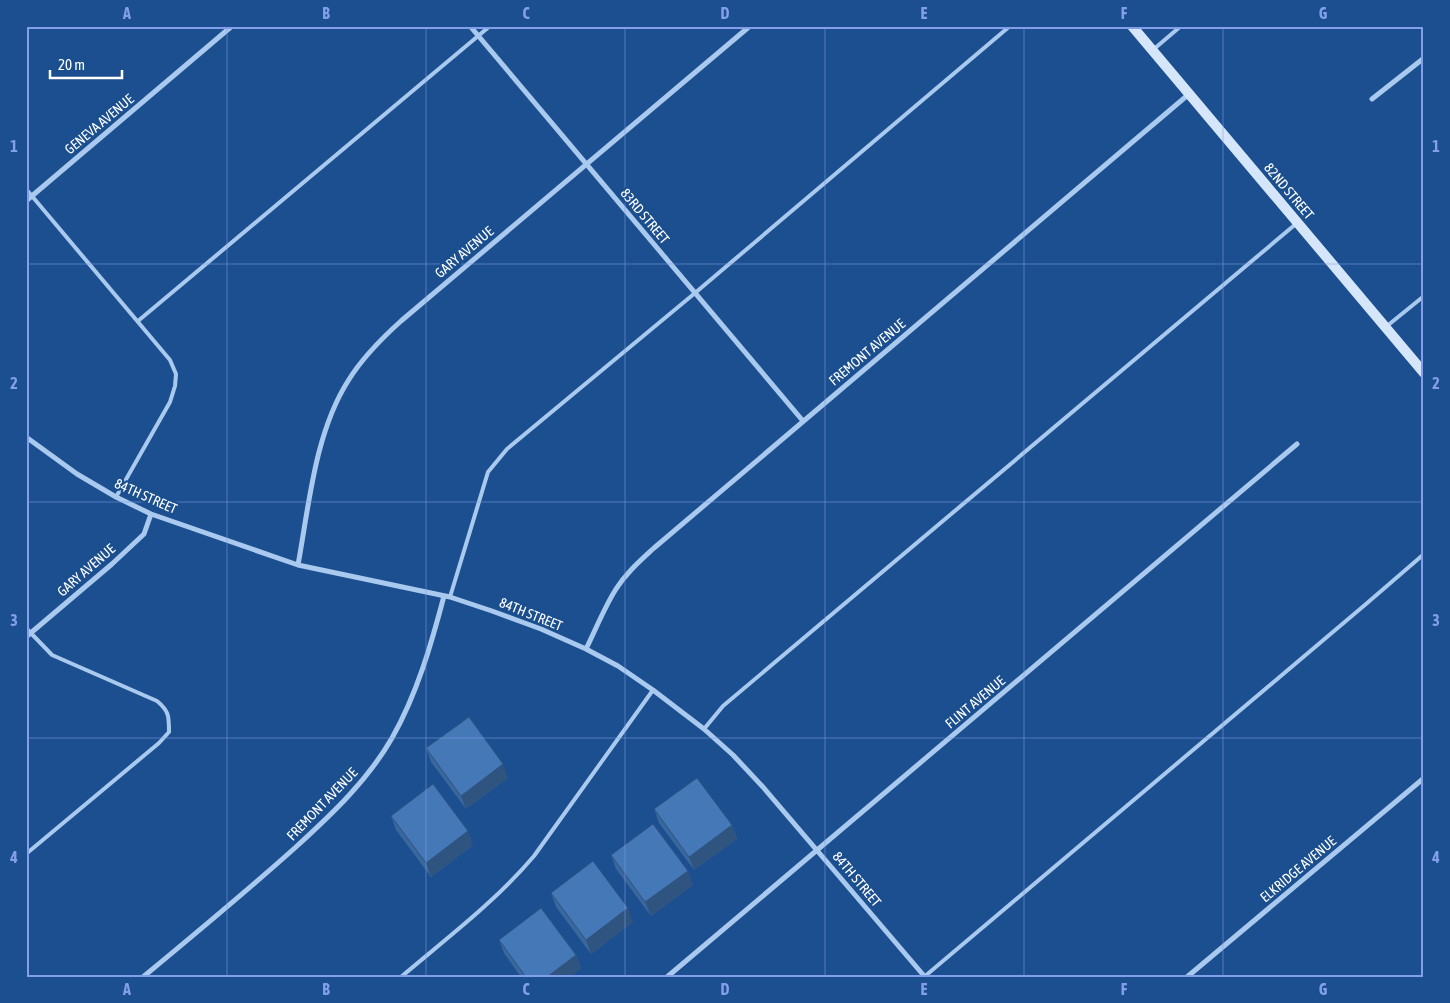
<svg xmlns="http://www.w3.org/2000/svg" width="1450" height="1003" font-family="'Asap Condensed',sans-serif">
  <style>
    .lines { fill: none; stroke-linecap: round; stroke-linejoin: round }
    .lane { stroke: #a9c9ee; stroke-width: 4 }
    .street { stroke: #a9c9ee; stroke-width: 5 }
    .secondary { stroke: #d6e6fa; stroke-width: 10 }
    .wall { fill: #3a679d }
    .shaded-wall { fill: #305480 }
    .building { fill: #4478b7; stroke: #305480 }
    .grid { fill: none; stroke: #839eea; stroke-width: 1; stroke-opacity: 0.55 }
    .labels { text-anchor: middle; stroke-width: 4.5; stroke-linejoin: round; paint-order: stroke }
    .street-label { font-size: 14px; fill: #fff; stroke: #1b4f8f }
    .neatline { fill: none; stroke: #839eea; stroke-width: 2 }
    .grid-label { font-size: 16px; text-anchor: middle; font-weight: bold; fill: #839eea }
  </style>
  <rect width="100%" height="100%" fill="#1b4f8f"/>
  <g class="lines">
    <!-- lane -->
    <path class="lane" d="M1154,49L1181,26
      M26,189L170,360L176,374L175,386L170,402L116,497
      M138,321L490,26
      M1387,326L1424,296
      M450,597L488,472L507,449L695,293L1010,26
      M26,628L52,655L157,701C169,711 169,716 169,732L159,743L26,854
      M704,729L723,706L1297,223
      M401,977C447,938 495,902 534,856L653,690
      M924,977L1366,604L1424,554"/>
    <!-- street -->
    <path class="street" d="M470,26L803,421
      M1372,99L1424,58
      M26,201L232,26
      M26,437L77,474L116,497L151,514L298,565L450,597L492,611L541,629L586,649L618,666L653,690L704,729L733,755L763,787L925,977
      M298,565C309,505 315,433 348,381C362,358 381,339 401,321L750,26
      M26,637L112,564L144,534L151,514
      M586,649C596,629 604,608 616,589C626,573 640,561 654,548L1189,94
      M143,977C195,934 247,891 297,846C332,814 368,780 392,738C417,694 431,645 444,596
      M667,977L1297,444
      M1187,977L1424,778"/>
    <!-- secondary -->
    <path class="secondary" d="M1132,26L1424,373"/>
  </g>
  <!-- wall -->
  <path class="wall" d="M426,748L508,778L466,809L431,762Z
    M654,809L732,825L737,839L694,870L659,823Z
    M391,816L473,845L431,877L396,830Z
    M611,855L693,885L651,916L616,869Z
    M551,893L633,922L591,954L556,907Z
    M499,940L576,955L581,968L570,977H521L504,953Z"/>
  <!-- shaded-wall -->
  <path class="shaded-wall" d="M503,764L508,778L466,809L461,796Z
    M732,825L737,839L694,870L689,857Z
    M468,831L473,845L431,877L426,863Z
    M688,871L693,885L651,916L645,902Z
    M628,908L633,922L591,954L586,940Z
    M576,955L581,968L570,977H547Z"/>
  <!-- building -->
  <path class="building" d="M469,717L503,764L461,796L426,748Z
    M697,778L732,825L689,857L654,809Z
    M433,784L468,831L426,863L391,816Z
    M653,824L688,871L645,902L611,855Z
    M593,861L628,908L586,940L551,893Z
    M541,908L576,955L547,977H526L499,940Z"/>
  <!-- grid -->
  <path class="grid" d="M227,26V977M426,26V977M625,26V977M825,26V977M1024,26V977M1223,26V977M26,264H1424M26,502H1424M26,738H1424"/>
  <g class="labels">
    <!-- street labels -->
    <g class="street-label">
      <text transform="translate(99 124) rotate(-40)" y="5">GENEVA AVENUE</text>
      <text transform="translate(1289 191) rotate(50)" y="5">82ND STREET</text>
      <text transform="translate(645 216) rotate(50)" y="5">83RD STREET</text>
      <text transform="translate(464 252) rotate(-40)" y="5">GARY AVENUE</text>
      <text transform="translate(867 352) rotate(-40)" y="5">FREMONT AVENUE</text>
      <text transform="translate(146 496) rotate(24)" y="5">84TH STREET</text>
      <text transform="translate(86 570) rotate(-41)" y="5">GARY AVENUE</text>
      <text transform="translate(531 614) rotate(22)" y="5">84TH STREET</text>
      <text transform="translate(975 702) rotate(-40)" y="5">FLINT AVENUE</text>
      <text transform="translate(322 804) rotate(-46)" y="5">FREMONT AVENUE</text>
      <text transform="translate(1298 869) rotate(-40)" y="5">ELKRIDGE AVENUE</text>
      <text transform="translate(857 879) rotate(50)" y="5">84TH STREET</text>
    </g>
  </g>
  <!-- border -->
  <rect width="1450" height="1003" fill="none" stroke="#1b4f8f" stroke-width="55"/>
  <!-- scale -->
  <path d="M50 70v8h72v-8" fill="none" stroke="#ffffff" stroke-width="2.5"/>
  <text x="58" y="70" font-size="15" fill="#ffffff" stroke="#1b4f8f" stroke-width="4" paint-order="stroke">20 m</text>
  <rect x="28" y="28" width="1394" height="948" class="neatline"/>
  <g class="grid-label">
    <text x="127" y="19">A</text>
    <text x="326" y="19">B</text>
    <text x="526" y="19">C</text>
    <text x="725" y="19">D</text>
    <text x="924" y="19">E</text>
    <text x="1124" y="19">F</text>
    <text x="1323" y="19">G</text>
    <text x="14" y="152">1</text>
    <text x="1436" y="152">1</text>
    <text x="14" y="389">2</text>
    <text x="1436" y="389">2</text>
    <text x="14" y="626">3</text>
    <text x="1436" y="626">3</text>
    <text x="14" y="863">4</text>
    <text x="1436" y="863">4</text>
    <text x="127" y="995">A</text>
    <text x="326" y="995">B</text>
    <text x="526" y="995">C</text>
    <text x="725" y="995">D</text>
    <text x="924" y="995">E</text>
    <text x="1124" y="995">F</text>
    <text x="1323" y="995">G</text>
  </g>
</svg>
